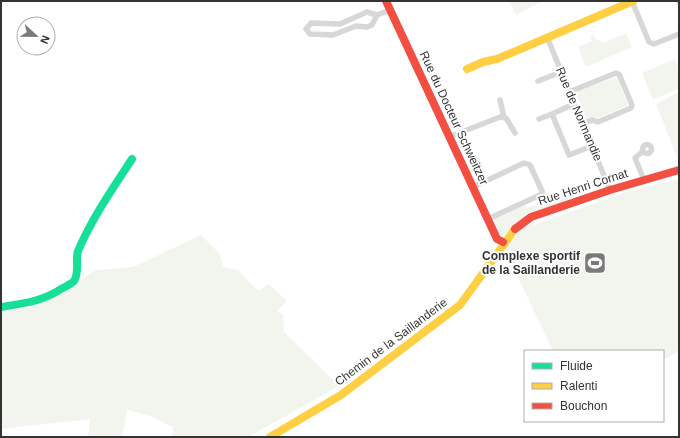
<svg xmlns="http://www.w3.org/2000/svg" width="680" height="438" font-family="Arial,sans-serif">
  <style>
    .green { fill: #f1f5ed }
    .lines { fill: none; stroke-linecap: round; stroke-linejoin: round }
    .street { stroke: #d7d7d7; stroke-width: 5.5 }
    .fast { stroke: #16e098; stroke-width: 8 }
    .slow { stroke: #ffcf43; stroke-width: 8 }
    .jam { stroke: #f24e42; stroke-width: 8 }
    .labels { text-anchor: middle; stroke-width: 4; stroke-linejoin: round; paint-order: stroke }
    .street-label { font-size: 12px; fill: #333; stroke: #fff }
    .poi-label { font-size: 12px; font-weight: bold; fill: #333; stroke: #fff; text-anchor: end }
  </style>
  <rect width="100%" height="100%" fill="#fff"/>
  <!-- green -->
  <path class="green" d="M509,1H543L516,15Z
    M626,33L632,47L586,67L578,47L592,41L590,36L594,35L596,39L603,43Z
    M675,59L679,69V88L653,100L642,73Z
    M617,77L628,105L596,119L591,117L586,120L575,92Z
    M679,92V162L656,104Z
    M679,179V351L663,360V351H553L505,250L523,227L531,222L534,225L623,193Z
    M563,193L566,203L521,219L505,234L502,235L498,233L492,220L494,219L525,205L527,208Z
    M201,235L220,254L223,267L238,270L258,291L269,284L287,301L277,311L283,315L284,332L339,386L248,437H172L173,427L151,416L127,410L122,437H88L90,419L1,429V311L37,307L96,270L133,267Z"/>
  <g class="lines">
    <!-- street -->
    <path class="street" d="M632,1L649,42L654,44L679,34
      M679,1V2
      M377,15L372,25L367,27L356,26L333,35L310,34L306,29L311,23L340,24L367,12L377,15L390,10
      M547,37L610,190
      M538,81L561,72
      M569,92L616,73L619,74L632,105L631,108L598,122L592,120L583,124
      M500,100L504,117
      M574,104L552,114L569,155L592,146
      M539,119L552,114
      M449,137L500,117L506,118L515,133
      M642.5 149a4.5 4.5 0 1 1 9 0a4.5 4.5 0 1 1-9 0Z
      M643,151L635,158L644,180
      M473,187L524,163L530,165L542,191V194L488,219"/>
    <!-- fast -->
    <path class="fast" d="M1,307C24,303 41,302 61,289C65,287 71,284 74,281C80,272 75,260 78,251C92,218 113,188 132,159"/>
    <!-- slow -->
    <path class="slow" d="M467,69L483,62L497,59L633,1
      M270,437L341,395L460,305L515,229"/>
    <!-- jam -->
    <path class="jam" d="M386,1L497,239L503,242
      M515,229L531,217L610,190L679,170"/>
  </g>
  <!-- icons -->
  <defs>
    <g id="stadium-square" transform="scale(1.15)"><rect x="-9" y="-9" width="18" height="18" rx="4" fill="#7a7a7a" stroke="#fff"/><path d="M0-5a6.5 5 0 1 0 0 10a6.5 5 0 1 0 0-10ZM-3.5-1.8h7v3.6h-7Z" fill="#fff"/></g>
  </defs>
  <g fill-rule="evenodd">
    <use href="#stadium-square" x="595" y="263"/>
  </g>
  <g class="labels">
    <!-- street labels -->
    <g class="street-label">
      <text transform="translate(579 114) rotate(67)" y="4">Rue de Normandie</text>
      <text transform="translate(454 118) rotate(65)" y="4">Rue du Docteur Schweitzer</text>
      <text transform="translate(583 187) rotate(-18)" y="4">Rue Henri Cornat</text>
      <text transform="translate(391 342) rotate(-37)" y="4">Chemin de la Saillanderie</text>
    </g>
    <!-- poi labels -->
    <g class="poi-label">
      <text x="580" y="260">Complexe sportif<tspan x="580" dy="14">de la Saillanderie</tspan></text>
    </g>
  </g>
  <!-- border -->
  <rect width="680" height="438" fill="none" stroke="#333333" stroke-width="4"/>
  <!-- legend -->
  <rect x="524" y="350" width="140" height="72" fill="#ffffff" stroke="#adadad"/>
  <rect x="532" y="363" width="20" height="6" fill="#16e098" stroke="#adadad"/>
  <text x="560" y="370" font-size="12" fill="#333333">Fluide</text>
  <rect x="532" y="383" width="20" height="6" fill="#ffcf43" stroke="#adadad"/>
  <text x="560" y="390" font-size="12" fill="#333333">Ralenti</text>
  <rect x="532" y="403" width="20" height="6" fill="#f24e42" stroke="#adadad"/>
  <text x="560" y="410" font-size="12" fill="#333333">Bouchon</text>
  <!-- north arrow -->
  <g transform="translate(36 36) rotate(112)"><circle r="19" fill="#ffffff" stroke="#adadad"/>
  <path d="M0-3L7 15L0 10L-7 15Z" fill="#7a7a7a"/>
  <text y="-6" font-size="11" font-weight="bold" text-anchor="middle" fill="#333333">N</text>
  </g>
</svg>
